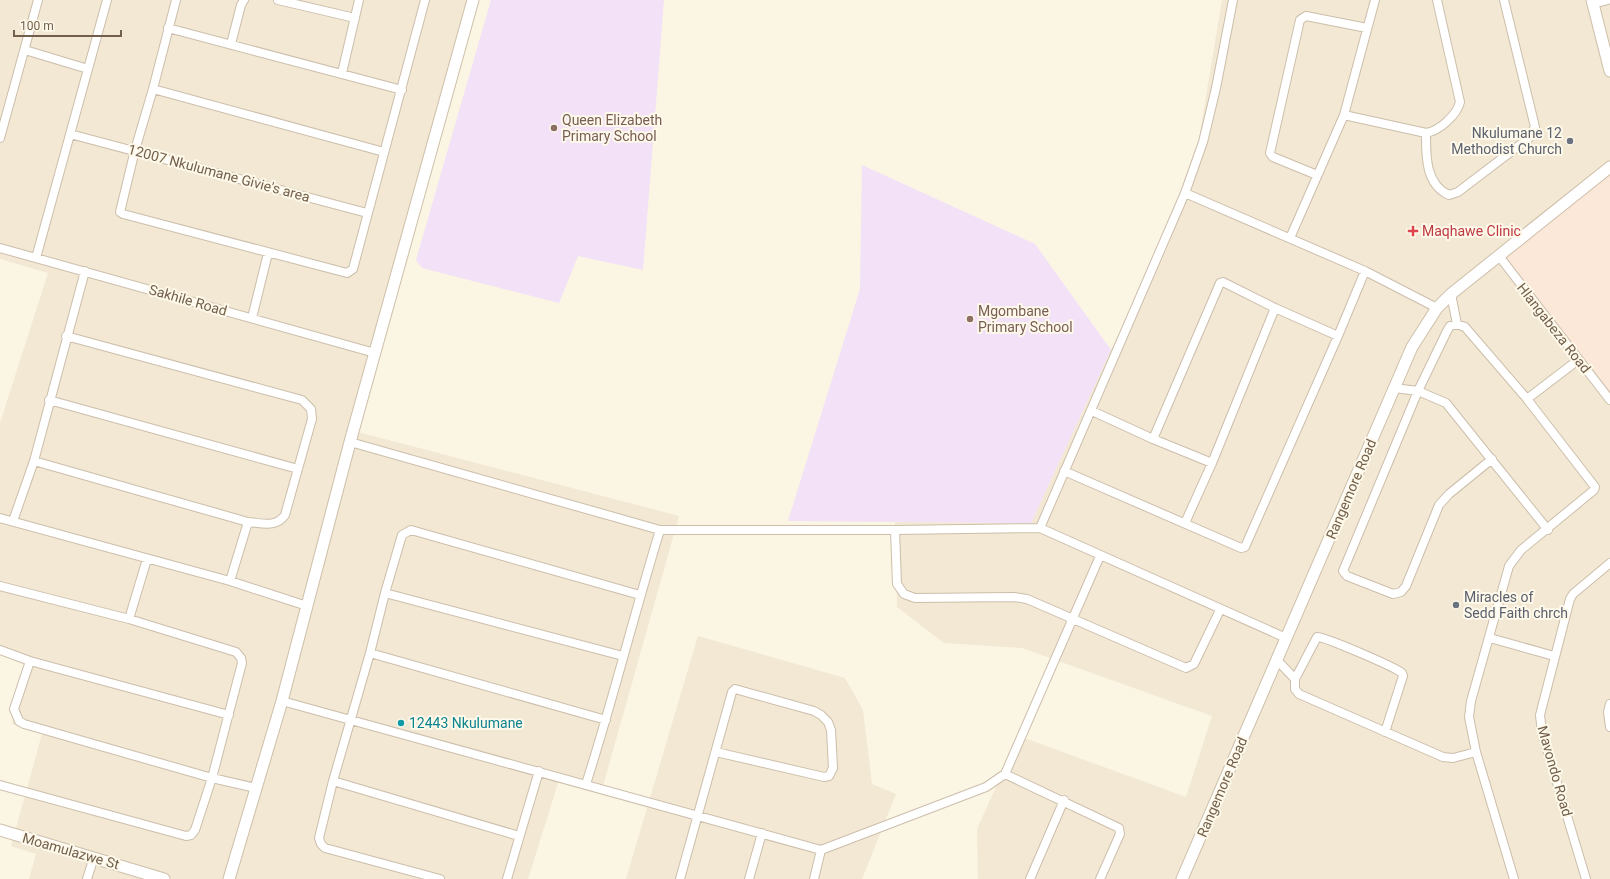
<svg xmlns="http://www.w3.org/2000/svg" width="1610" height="879" font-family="Roboto,sans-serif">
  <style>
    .residential { fill: #f2e8d3 }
    .commercial { fill: #fbe8d9 }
    .education { fill: #f2e1f7 }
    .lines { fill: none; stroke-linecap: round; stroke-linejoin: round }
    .street-casing { stroke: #ccbeab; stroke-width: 10 }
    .secondary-casing { stroke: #cebfa9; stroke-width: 13 }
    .street { stroke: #fff; stroke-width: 8 }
    .secondary { stroke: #fff; stroke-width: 11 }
    .education-dot { fill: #8d6e63; stroke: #fef9ea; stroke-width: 1.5 }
    .worship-dot { fill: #6b7280; stroke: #fef9ea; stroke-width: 1.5 }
    .health-dot { fill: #e0444e; stroke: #fef9ea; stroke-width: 1.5 }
    .culture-dot { fill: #0f9aa8; stroke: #fef9ea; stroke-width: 1.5 }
    .labels { text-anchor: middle; stroke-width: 4; stroke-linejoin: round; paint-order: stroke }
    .education-label { font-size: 14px; fill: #785e54; stroke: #fef9ea; text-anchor: start }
    .worship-label { font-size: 14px; fill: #5b616d; stroke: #fef9ea; text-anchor: end }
    .street-label { font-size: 14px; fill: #725f4b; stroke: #fef9ea }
    .health-label { font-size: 14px; fill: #be3a42; stroke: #fef9ea; text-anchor: start }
    .culture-label { font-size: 14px; fill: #0d838f; stroke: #fef9ea; text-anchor: start }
  </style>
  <rect width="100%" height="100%" fill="#fbf5e4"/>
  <!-- residential -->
  <path class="residential" d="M0,0H472L350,430L679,516L601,793L559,780L528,879H29L36,854L11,846L42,734L12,724L24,662L0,654V423L48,273L0,259Z
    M1222,0H1610V879H978L977,829L1019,736L1186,797L1212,716L1022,648L944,643L897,607L895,522L1031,523L1111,350L1190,193Z
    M698,636L845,678L863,710L872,784L896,794L862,879H626Z"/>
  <!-- commercial -->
  <path class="commercial" d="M1610,174V394L1504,260Z"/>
  <!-- education -->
  <path class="education" d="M491,0H664L643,270L578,256L559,303L422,268L416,260Z
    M862,165L1035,244L1111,350L1031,523L788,521L860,289Z"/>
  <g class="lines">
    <!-- street casing -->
    <g class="street-casing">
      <path id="street" d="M176,0L153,89L135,150L120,212L123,214L347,273L353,269L425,0
        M278,0L355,18
        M1437,0L1460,102C1457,115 1439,131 1426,133C1426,155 1425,184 1449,195L1458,192L1529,138L1535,127L1504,0
        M1593,4L1608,0
        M168,28L402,90
        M231,44L241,5L244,0
        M25,50L88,69
        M342,73L359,0
        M153,89L384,152
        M1344,115L1426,133
        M70,134L367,213
        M0,138L38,0
        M1317,175L1273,157L1270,153L1300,20L1306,16L1367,28
        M1185,193L1365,271L1437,308
        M1290,238L1344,115L1375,0
        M0,248L375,353
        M1499,256L1610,400
        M36,258L107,0
        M1451,294L1457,324
        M252,318L268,253
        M1394,388L1418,391L1446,403L1548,530
        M1527,399L1578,360
        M49,400L298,469
        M1092,411L1153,439L1212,463
        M1153,439L1220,283L1223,282L1275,308L1338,336
        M350,442L660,530H895L1040,528L1286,638
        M1492,459L1449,494L1439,505L1406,586L1401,592L1393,594L1347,576L1343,571L1418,391L1447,331L1450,326L1457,324L1465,327L1527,399L1595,487L1594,490L1521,550L1509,566L1471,701L1469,717L1476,752L1514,879
        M34,461L248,522C262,523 276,528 285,515L312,419L311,409L302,400L66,336
        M1064,471L1241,548L1245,547L1338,336L1365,271
        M0,518L230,581L307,606
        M13,521L34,461L85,271
        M1185,523L1212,463L1275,308
        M1040,528L1185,193L1203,142L1216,88L1233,0
        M895,530L897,584L904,594L915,598L1014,597L1027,599L1186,668L1194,664L1220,610
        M230,581L248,522
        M0,586L129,619L236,652L241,658L242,663L212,778L195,830L191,835L186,836L0,785
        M385,593L623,656
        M129,619L147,559
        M1490,638L1554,656
        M0,650L30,661L229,715
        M370,653L606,720
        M1277,660L1295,679
        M30,661L14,709L19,721L24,724L212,778L256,788
        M282,701L821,850L986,787L1005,774L1100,556
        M1610,704L1608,712L1610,727
        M1385,732L1403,676L1402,673C1395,667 1323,636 1317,637L1295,679V689L1299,694L1443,757L1453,758L1476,752
        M1005,774L1119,828L1120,834L1100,879
        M333,781L519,836
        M586,784C613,700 634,614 660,530
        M87,879L94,857
        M440,879L325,848L321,844L319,838L333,781L370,653L385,593L402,535L411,530L640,595
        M507,879L539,771
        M680,879L732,692L735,689L814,711L821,715L828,722L831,730L833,768L829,776L824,777L716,752
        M749,879L762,833
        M814,879L821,850
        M1030,879L1064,800
        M1586,879L1542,733L1540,715L1570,599L1573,594L1610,563"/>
    </g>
    <!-- secondary casing -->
    <g class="secondary-casing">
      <path id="secondary" d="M1592,0L1610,71
        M0,830L164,879
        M229,879L282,701L350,442L473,0
        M1182,879L1412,347L1437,308L1451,294L1610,167"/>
    </g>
    <!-- street -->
    <use href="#street" class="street"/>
    <!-- secondary -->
    <use href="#secondary" class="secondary"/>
  </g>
  <!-- markers -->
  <g class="education-dot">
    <circle cx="554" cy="128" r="4"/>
    <circle cx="970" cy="319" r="4"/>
  </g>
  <g class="worship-dot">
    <circle cx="1570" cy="141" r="4"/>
    <circle cx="1456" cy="605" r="4"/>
  </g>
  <path class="health-dot" d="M1411 225h4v4h4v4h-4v4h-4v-4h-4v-4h4z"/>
  <circle class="culture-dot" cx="401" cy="723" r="4"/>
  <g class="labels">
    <!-- education labels -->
    <g class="education-label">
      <text x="562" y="125">Queen Elizabeth<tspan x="562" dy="16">Primary School</tspan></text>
      <text x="978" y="316">Mgombane<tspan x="978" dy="16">Primary School</tspan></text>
    </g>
    <!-- worship labels -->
    <g class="worship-label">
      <text x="1562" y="138">Nkulumane 12<tspan x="1562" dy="16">Methodist Church</tspan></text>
      <text x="1464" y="602" text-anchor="start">Miracles of<tspan x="1464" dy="16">Sedd Faith chrch</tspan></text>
    </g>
    <!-- street labels -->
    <g class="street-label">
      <text transform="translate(219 173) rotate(15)" y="5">12007 Nkulumane Givie's area</text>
      <text transform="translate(188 300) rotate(16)" y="5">Sakhile Road</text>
      <text transform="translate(1554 328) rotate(52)" y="5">Hlangabeza Road</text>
      <text transform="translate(1351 489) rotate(-67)" y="5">Rangemore Road</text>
      <text transform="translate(1555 771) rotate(74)" y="5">Mavondo Road</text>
      <text transform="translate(1222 787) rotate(-67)" y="5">Rangemore Road</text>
      <text transform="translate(71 851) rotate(16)" y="5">Moamulazwe St</text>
    </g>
    <!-- health labels -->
    <g class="health-label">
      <text x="1422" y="236">Maqhawe Clinic</text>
    </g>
    <!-- culture labels -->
    <g class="culture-label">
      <text x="409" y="728">12443 Nkulumane</text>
    </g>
  </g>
  <!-- scale -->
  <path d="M14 30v6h107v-6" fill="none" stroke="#725f4b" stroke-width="2"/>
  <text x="20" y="30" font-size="12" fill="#725f4b" stroke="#fef9ea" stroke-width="3" paint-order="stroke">100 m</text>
</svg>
